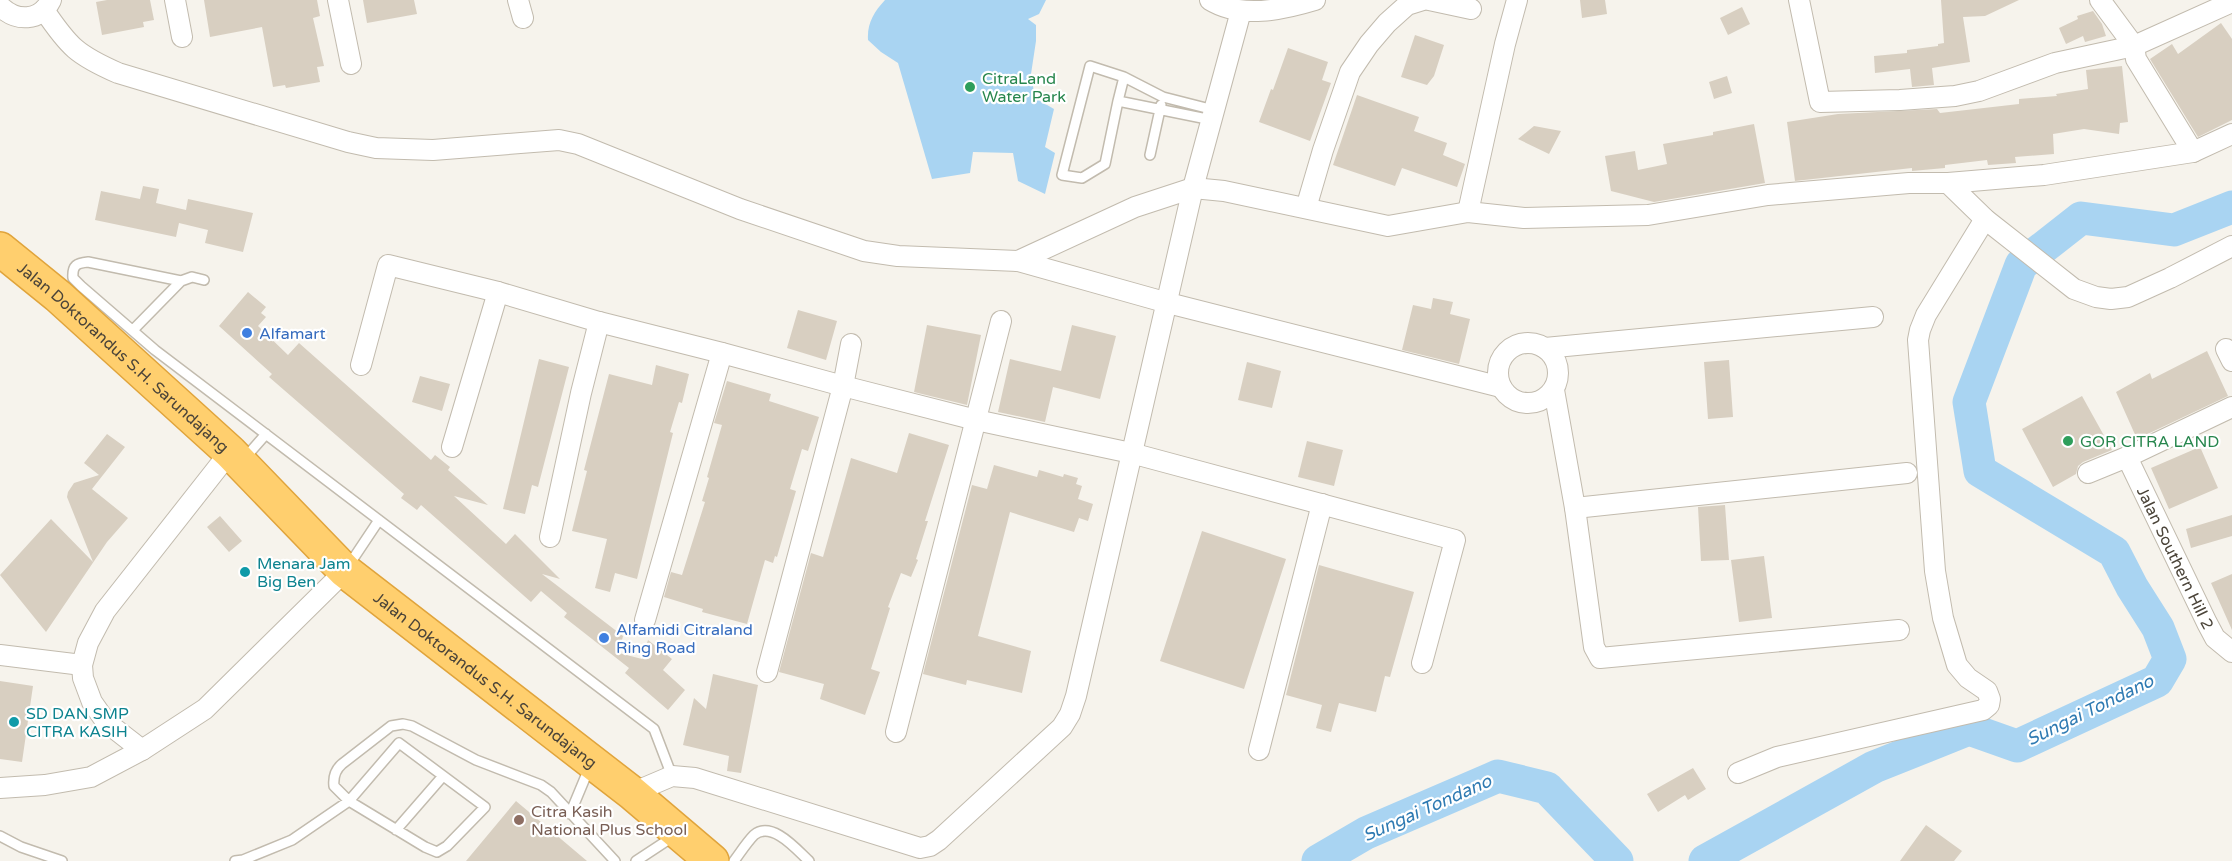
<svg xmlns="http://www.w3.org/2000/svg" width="2232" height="861" font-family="'Varela Round',sans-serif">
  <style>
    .water { fill: #a9d4f2 }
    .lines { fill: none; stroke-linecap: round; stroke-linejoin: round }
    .river { stroke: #a9d4f2; stroke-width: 33 }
    .building { fill: #d8cfc1 }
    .lane-casing { stroke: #c2bbae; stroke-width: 12 }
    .street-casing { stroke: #c2bbae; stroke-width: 22 }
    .highway-casing { stroke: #e0a43c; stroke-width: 36 }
    .lane { stroke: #fff; stroke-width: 9 }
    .street { stroke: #fff; stroke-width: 20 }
    .highway { stroke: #ffcf6e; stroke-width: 33 }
    .leisure-dot { fill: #2e9e5b; stroke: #fff; stroke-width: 2 }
    .shop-dot { fill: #3f7fe0; stroke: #fff; stroke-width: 2 }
    .culture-dot { fill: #0f9aa8; stroke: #fff; stroke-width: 2 }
    .education-dot { fill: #8d6e63; stroke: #fff; stroke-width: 2 }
    .labels { text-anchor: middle; stroke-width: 4.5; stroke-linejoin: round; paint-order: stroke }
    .leisure-label { font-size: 16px; fill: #27864d; stroke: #fff; text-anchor: start }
    .shop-label { font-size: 16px; fill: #366cbe; stroke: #fff; text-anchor: start }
    .street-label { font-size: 16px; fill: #4b4439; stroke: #fff }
    .culture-label { font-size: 16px; fill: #0d838f; stroke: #fff; text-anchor: start }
    .education-label { font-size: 16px; fill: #785e54; stroke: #fff; text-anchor: start }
    .water-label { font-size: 18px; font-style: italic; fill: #2e7ab2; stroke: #fff }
  </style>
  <rect width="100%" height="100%" fill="#f6f3ec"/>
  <!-- water -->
  <path class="water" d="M885,0H1046L1039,14L1028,19L1036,25V41L1031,74L1035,98L1054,109L1045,147L1055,153L1045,194L1018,181L1013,153L973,152L970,173L932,179L898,63L881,52L868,40C867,23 874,12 885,0Z"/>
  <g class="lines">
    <!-- river -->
    <path class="river" d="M1318,861L1366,833L1498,776L1547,788L1617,861
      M1705,861L1874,767L1969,729L2017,746L2157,681L2170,659L2158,628L2132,587L2114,552L1980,471L1969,402L2021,265L2081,218L2174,230L2232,207"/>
  </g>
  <!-- building -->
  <path class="building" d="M107,0H150L154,20L143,22L144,27L102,35L96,2Z
    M204,0H317L320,16L313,18L324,66L317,67L320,82L286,88L285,85L273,87L262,27L210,37Z
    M363,0H414L417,14L367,23Z
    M1580,0H1605L1607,14L1582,18Z
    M1941,0H2019L1985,16L1963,17L1970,62L1932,68L1934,85L1912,87L1910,69L1875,73L1874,56L1907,53V50L1938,46V44L1944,43Z
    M1742,7L1750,24L1728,35L1720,18Z
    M2093,11L2102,24L2106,36L2085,42L2083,36L2066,44L2059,28L2078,19L2077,16Z
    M2221,23L2232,39V120L2198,137L2150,59L2172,44L2178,54Z
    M1415,35L1444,45L1434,76L1427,85L1401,77Z
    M1288,48L1328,62L1322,80L1331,83L1310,141L1259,122L1271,89L1273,90Z
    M2122,66L2128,122L2120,123L2119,134L2084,129L2053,134L2054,154L2015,157L2016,163L1988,165L1987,160L1945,165V168L1912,171V168L1795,181L1787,122L1838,114L1937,109L1940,113L2019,104V99L2057,96L2056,94L2088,89L2086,70Z
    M1727,76L1732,93L1714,99L1709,82Z
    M1357,95L1419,117L1414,131L1447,143L1443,155L1465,164L1457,187L1402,168L1395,186L1333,165Z
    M1754,124L1765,183L1654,202L1611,191L1605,156L1635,151L1638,170L1667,164L1663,144L1713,135V132Z
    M1534,126L1561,131L1549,154L1518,139Z
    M143,186L159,189L156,203L186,210L188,199L253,213L243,252L205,243L208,230L179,223L176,237L95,220L101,191L140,199Z
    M248,292L266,307L261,313L266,317L258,326L288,355L299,343L431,460L435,455L450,467L448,470L488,505L454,496L506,544L515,534L560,579L542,574L623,636L619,653L642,659L648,640L672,659L663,670L685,690L668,710L625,673L629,668L564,617L567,613L541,591L531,602L421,505L417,510L401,498L404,494L269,377L272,374L219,326Z
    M1433,298L1453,302L1450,314L1470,319L1459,364L1402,350L1413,305L1431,309Z
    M798,310L837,321L826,360L787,348Z
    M927,325L981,335L967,405L914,392Z
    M1072,325L1116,336L1100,399L1053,387L1045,422L998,412L1010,359L1061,371Z
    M2207,351L2228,396L2137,439L2116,392L2150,373L2152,379Z
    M539,359L569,367L538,487L532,485L525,514L503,509Z
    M1729,360L1733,417L1708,419L1704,362Z
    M1247,362L1281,371L1272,408L1238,400Z
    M656,365L689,374L682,403L679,402L670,432L673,433L637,579L615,573L610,592L595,588L607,539L572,531L587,471L584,470L609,374L652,385Z
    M420,376L450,384L442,411L412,402Z
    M727,381L771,394L769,401L819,417L808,451L802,449L790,489L796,491L777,557L775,556L773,563L765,560L747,624L702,612L703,609L664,597L671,572L682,575L705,502L702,501L709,478L707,477L722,425L714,423Z
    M2082,396L2112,450L2083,462L2078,466L2076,474L2053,487L2022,429Z
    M909,433L949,445L925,521H928L916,559L918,560L911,577L901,573L888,607L890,608L871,669L880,672L865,715L820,699L824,684L779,672L811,553L823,557L851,458L897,473Z
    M107,434L125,447L92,489L128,518L107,542L46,632L0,575L51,519L93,562L67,497L68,492L74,483L99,475L84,463Z
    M1307,441L1343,450L1334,486L1298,477Z
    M2195,449H2201L2218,488L2169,509L2151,468Z
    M994,465L1037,477L1039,470L1063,477L1064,474L1078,478L1076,484L1082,486L1078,499L1093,504L1088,521L1079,518L1074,532L1010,512L978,636L1031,651L1022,693L967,680L966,685L923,674L972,485L987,489Z
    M1725,505L1729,560L1701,561L1698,507Z
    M2232,515V536L2191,548L2186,529Z
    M220,516L242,541L229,552L207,527Z
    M1202,531L1286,559L1244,689L1160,661Z
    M1764,556L1772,618L1739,622L1731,560Z
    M1319,565L1414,592L1390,677L1385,676L1376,712L1339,703L1331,732L1316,728L1322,705L1286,695Z
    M2232,574V630L2211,583Z
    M713,674L758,685L741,773L727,771L729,756L683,745L694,698L706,709Z
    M0,681L33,686L22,762L0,759Z
    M1693,768L1706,789L1688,800L1685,795L1658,812L1647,794Z
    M516,801L587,861H466Z
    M1926,825L1962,851L1954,861H1900Z"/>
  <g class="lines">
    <!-- lane casing -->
    <g class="lane-casing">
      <path id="lane" d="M1124,77L1090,66L1062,175L1082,178L1105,164L1118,101L1212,120
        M1118,101L1124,77L1163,97L1214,110
        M1150,155L1161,105
        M181,281L88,262C77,263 72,265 73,278L81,286L155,350L654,729L672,776
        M133,330L181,281L192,277L204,280
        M244,459L266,434
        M349,565L379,520
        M570,814L590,766
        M396,830L443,776
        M0,836L21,847L62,861
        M235,861L243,860L292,840L349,801L399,743L485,807L447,846L437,852L425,847L349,801L334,786C333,777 335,770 342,764L391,726L403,724L412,726L476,760L541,785L551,792L615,861
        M636,861L674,836
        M734,861C740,853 747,842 754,835C772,820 797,850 809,861"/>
    </g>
    <!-- street casing -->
    <g class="street-casing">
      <g id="street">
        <path d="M175,0L182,37"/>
        <path d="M338,0L351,64"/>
        <path d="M518,0L523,18"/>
        <path d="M1210,0C1241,19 1282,10 1315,0"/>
        <path d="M1429,0L1471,9"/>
        <path d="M1799,0L1820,102L1900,100L1955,96L1979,91L2055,63L2134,46L2232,2"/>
        <path d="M2100,0L2134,46L2136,59L2193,152"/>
        <path d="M0,6C16,22 40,22 51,0"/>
        <path d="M44,10C69,47 77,55 118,73L348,142L376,148L433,150L559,140L578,144L740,209L864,251L898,256L1018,261L1168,303L1501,387"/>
        <path d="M1948,183L1985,219L2074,289L2096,297L2111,299L2128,297L2170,278L2232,246"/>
        <path d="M1306,208L1323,150L1350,72L1369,44L1387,23L1407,5L1423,0"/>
        <path d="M1468,212L1505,44L1517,0"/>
        <path d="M1018,261L1135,207L1193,188L1224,191L1388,226L1468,212L1524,218L1648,215L1768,195L1909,183H1948L2044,175L2193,152L2232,134"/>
        <circle cx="1528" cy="373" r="30"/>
        <path d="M1545,348L1873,317"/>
        <path d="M2226,349L2232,361"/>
        <path d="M361,365L388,265L498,292L599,322L722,353L843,386L976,420L1131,453L1455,540L1422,663"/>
        <path d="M1554,390L1575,508L1594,647L1600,658L1899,630"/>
        <path d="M452,447L498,292"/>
        <path id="s1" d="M2127,457L2207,623L2215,638L2232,652"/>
        <path d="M2088,473L2127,457L2232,407"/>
        <path d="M1575,508L1907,473"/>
        <path d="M550,537L581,393L599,322"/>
        <path d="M645,620L722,353"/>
        <path d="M0,655L82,665"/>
        <path d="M767,672L843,386L851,344"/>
        <path d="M896,732L1001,321"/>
        <path d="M142,750L106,722L92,702L83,678L82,665L88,643L105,611L230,452"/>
        <path d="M1259,750L1322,504"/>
        <path d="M1738,773L1777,757L1983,710L1989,705L1990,699L1987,691L1968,678L1957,665L1943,618L1935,571L1918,340L1920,330L1926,315L1985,219"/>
        <path d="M0,788L45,785L91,777L142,750L205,709L345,571"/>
        <path d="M632,793L672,776L695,778L920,848L930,846L939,840L1062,727L1070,714L1076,696L1193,188L1241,11"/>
      </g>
    </g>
    <!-- highway casing -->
    <g class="highway-casing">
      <g id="highway">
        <path id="s2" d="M0,249L58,296L230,452L345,571L632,793L712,861"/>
      </g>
    </g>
    <!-- lane -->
    <use href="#lane" class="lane"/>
    <!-- street -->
    <use href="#street" class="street"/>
    <!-- highway -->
    <use href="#highway" class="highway"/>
  </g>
  <!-- markers -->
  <g class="leisure-dot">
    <circle cx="970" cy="87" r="6"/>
    <circle cx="2068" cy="441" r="6"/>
  </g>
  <g class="shop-dot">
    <circle cx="247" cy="333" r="6"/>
    <circle cx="604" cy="638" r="6"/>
  </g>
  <g class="culture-dot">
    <circle cx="245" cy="572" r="6"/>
    <circle cx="14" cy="722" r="6"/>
  </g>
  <circle class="education-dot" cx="519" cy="820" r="6"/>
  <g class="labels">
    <!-- leisure labels -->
    <g class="leisure-label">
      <text x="982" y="84">CitraLand<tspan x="982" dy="18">Water Park</tspan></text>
      <text x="2080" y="447">GOR CITRA LAND</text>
    </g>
    <!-- shop labels -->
    <g class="shop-label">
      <text x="259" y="339">Alfamart</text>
      <text x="616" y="635">Alfamidi Citraland<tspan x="616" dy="18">Ring Road</tspan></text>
    </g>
    <!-- street labels -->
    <g class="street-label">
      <text dy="6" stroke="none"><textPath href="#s2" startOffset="164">Jalan Doktorandus S.H. Sarundajang</textPath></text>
      <text dy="6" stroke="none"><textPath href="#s1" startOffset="112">Jalan Southern Hill 2</textPath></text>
      <text dy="6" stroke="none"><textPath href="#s2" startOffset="650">Jalan Doktorandus S.H. Sarundajang</textPath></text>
    </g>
    <!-- culture labels -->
    <g class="culture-label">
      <text x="257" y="569">Menara Jam<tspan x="257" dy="18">Big Ben</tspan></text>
      <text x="26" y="719">SD DAN SMP<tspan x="26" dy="18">CITRA KASIH</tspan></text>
    </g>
    <!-- education labels -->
    <g class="education-label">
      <text x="531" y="817">Citra Kasih<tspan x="531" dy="18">National Plus School</tspan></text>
    </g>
    <!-- water labels -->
    <g class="water-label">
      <text transform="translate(2090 710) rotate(-26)" y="6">Sungai Tondano</text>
      <text transform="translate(1427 808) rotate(-24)" y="6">Sungai Tondano</text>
    </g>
  </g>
</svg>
